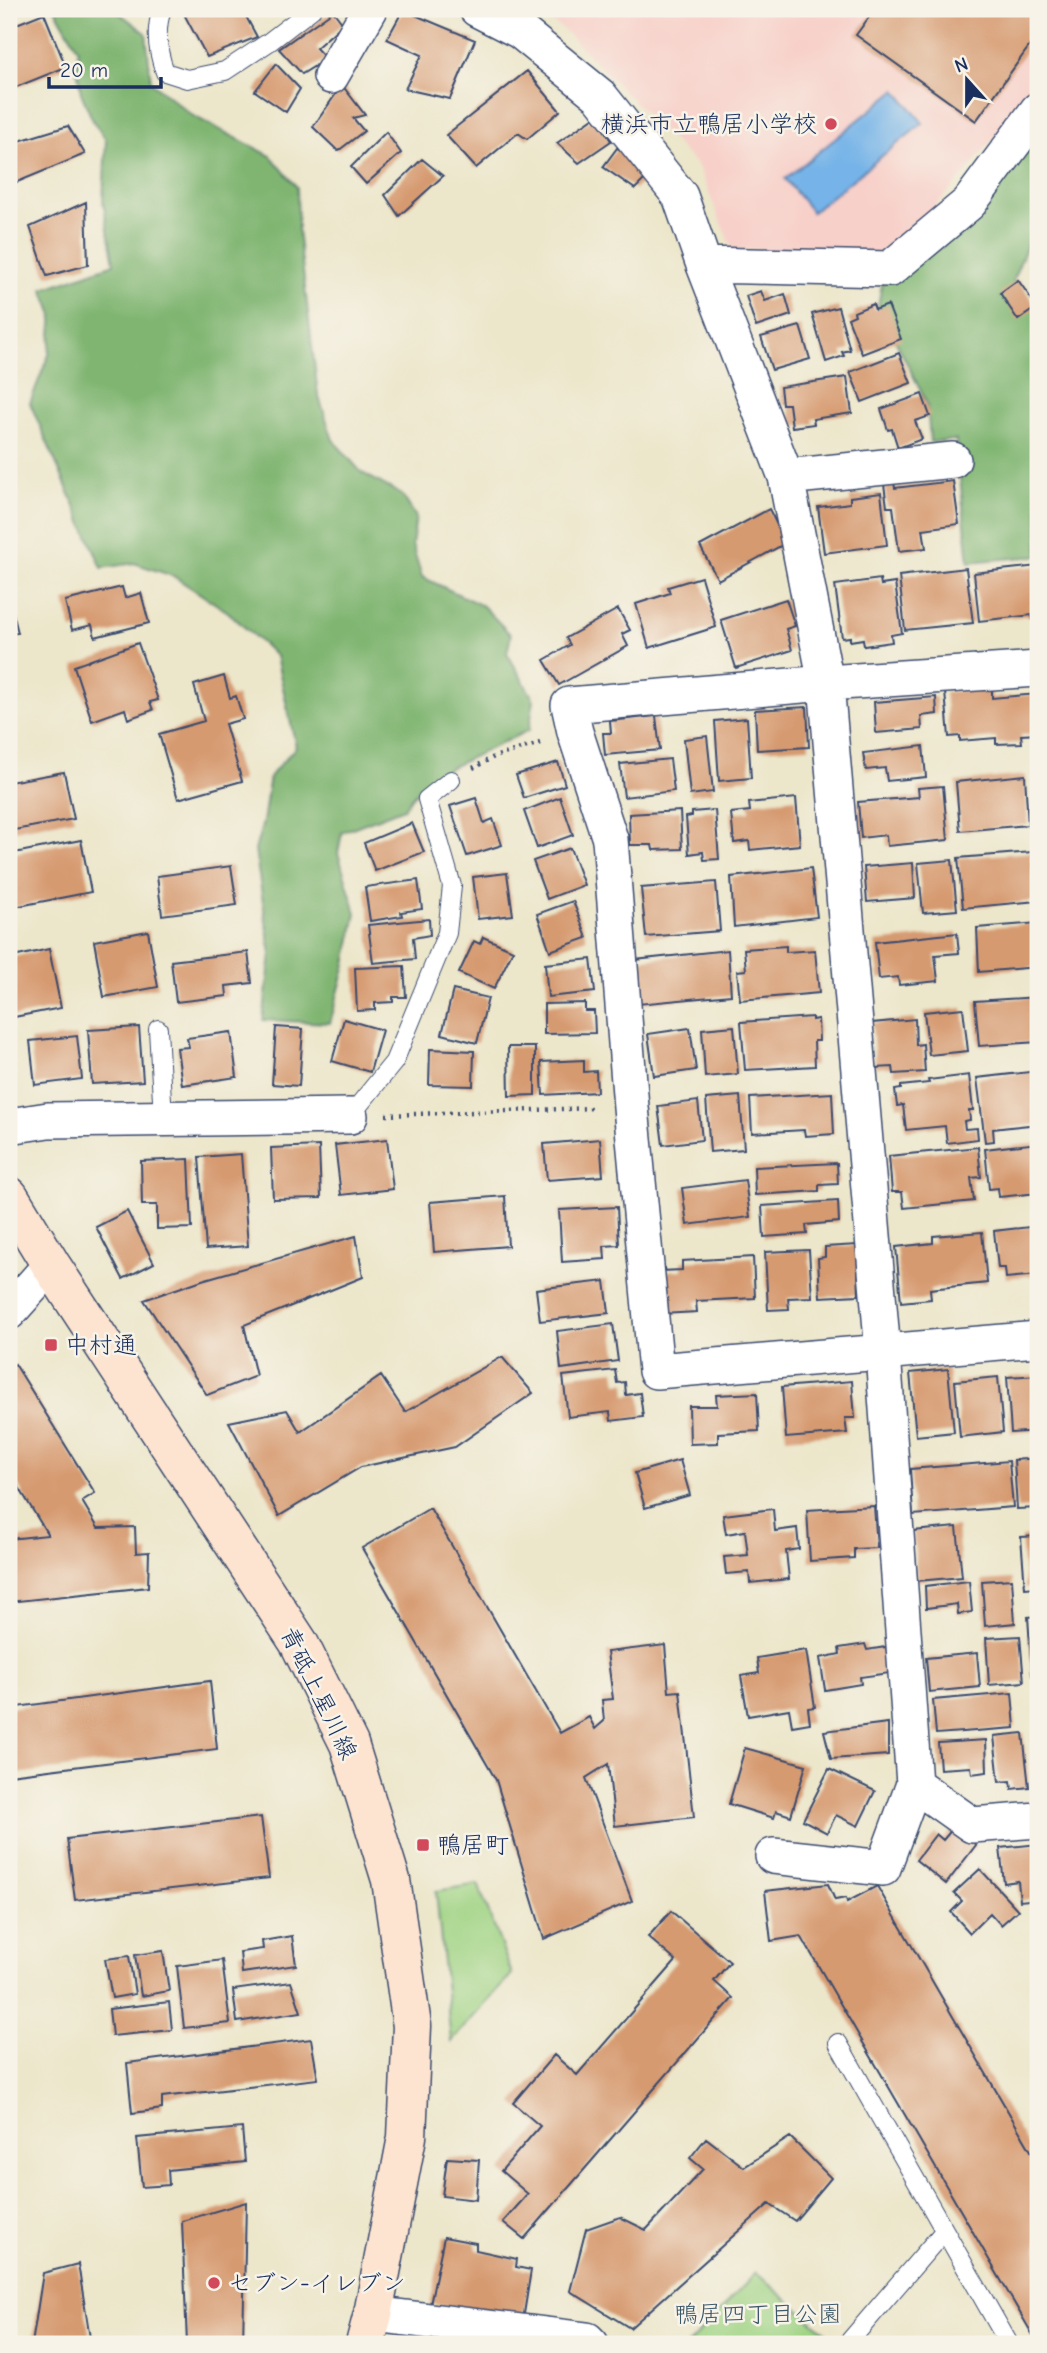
<svg xmlns="http://www.w3.org/2000/svg" width="1047" height="2353" font-family="'Comic Neue','Klee One',sans-serif">
  <style>
    .built { fill: #f7d0c9 }
    .green { fill: #9fd383; stroke: #5d8170; stroke-width: 2 }
    .forest { fill: #7fb571; stroke: #4d7268; stroke-width: 2 }
    .water { fill: #75b3e8; stroke: #4871a3; stroke-width: 2 }
    .building { fill: #d69a70 }
    .lines { fill: none; stroke-linecap: round; stroke-linejoin: round }
    .lane-casing { stroke: #3a4a6e; stroke-width: 20 }
    .street-casing { stroke: #3a4a6e; stroke-width: 38 }
    .secondary-casing { stroke: #3a4a6e; stroke-width: 41 }
    .path { stroke: #3a4a6e; stroke-width: 4.5; stroke-dasharray: 2 5; stroke-linecap: butt }
    .lane { stroke: #fff; stroke-width: 18 }
    .street { stroke: #fff; stroke-width: 35 }
    .secondary { stroke: #fde4d0; stroke-width: 38 }
    .poi-dot { fill: #d1495b; stroke: #f7f3e8; stroke-width: 2.5 }
    .labels { text-anchor: middle; stroke-width: 5; stroke-linejoin: round; paint-order: stroke }
    .poi-label { font-size: 24px; fill: #1b2f5e; stroke: #f7f3e8; text-anchor: start }
    .street-label { font-size: 24px; fill: #1b2f5e; stroke: #f7f3e8 }
    .park-label { font-size: 24px; fill: #3c5867; stroke: #f7f3e8 }
  </style>
  <rect width="100%" height="100%" fill="#f7f3e8"/>
  <filter id="ink" filterUnits="userSpaceOnUse"><feTurbulence type="fractalNoise" baseFrequency=".0143" numOctaves="2"/><feDisplacementMap in="SourceGraphic" scale="14" xChannelSelector="R" yChannelSelector="G"/><feConvolveMatrix kernelMatrix="1 2 1 2 8 2 1 2 1" color-interpolation-filters="sRGB"/></filter>
  <filter id="wash" filterUnits="userSpaceOnUse"><feTurbulence type="fractalNoise" baseFrequency=".00686" numOctaves="4" result="noise"/><feDisplacementMap in="SourceGraphic" scale="28" xChannelSelector="R" yChannelSelector="G"/><feGaussianBlur stdDeviation="1.57" result="paint"/><feColorMatrix in="noise" values="0 0 0 0 0 0 0 0 0 0 0 0 0 0 0 0 0 1.4 0 .05"/><feComposite in="paint" operator="in"/></filter>
  <g filter="url(#wash)">
    <rect width="100%" height="100%" fill="#ece6ca"/>
    <!-- built -->
    <path class="built" d="M526,9H1038V82L964,175L890,255L732,249L698,166L562,28Z"/>
    <!-- green -->
    <path class="green" d="M478,1884L512,1974L451,2042L436,1891Z
      M756,2273L831,2337L824,2344H688Z"/>
    <!-- forest -->
    <path class="forest" d="M55,9H114L146,33L151,82L193,116L271,156L297,187L298,230L318,394L333,440L361,472L402,495L416,517L412,545L422,577L483,606L511,635L507,653L534,700L529,730L439,773L412,796L404,808L342,832L338,853L356,913L346,964L330,1023L263,1020L271,954L255,850L263,822L270,776L296,747L276,656L228,612L173,576L134,563L102,568L30,403L49,354L53,315L43,289L114,264L103,201L106,140L93,121L81,93L77,69L78,49Z
      M1038,122V231L1032,233L1013,280L1038,312V556L969,562L956,440L930,442L927,403L878,306L882,284Z"/>
    <!-- water -->
    <path class="water" d="M896,90L923,123L812,212L785,179Z"/>
    <g id="blocks">
      <!-- building -->
      <path class="building" d="M199,9H242L257,37L207,57L185,16Z
        M875,9H1038V34L976,121L856,35Z
        M403,10L475,40L450,99L405,89L422,55L387,39Z
        M333,11L343,24L316,48L326,59L302,74L279,49Z
        M44,13L66,67L9,90V27Z
        M276,64L300,89L286,112L255,91Z
        M527,71L560,111L527,139L518,133L476,168L446,135Z
        M342,85L365,115L353,118L364,131L338,151L313,127Z
        M596,116L611,141L579,163L557,143Z
        M68,126L85,154L10,185L9,144Z
        M386,132L401,153L366,184L351,167Z
        M617,148L642,162L648,176L635,189L603,167Z
        M422,159L443,176L399,216L385,195Z
        M86,202L88,265L47,276L30,227Z
        M1018,280L1037,307L1018,320L1000,293Z
        M761,291L765,301L785,294L791,315L756,327L746,296Z
        M873,304L875,310L888,305L901,339L862,354L848,318L855,315L854,312Z
        M838,307L850,350L842,352L844,356L826,362L812,314Z
        M800,326L810,359L772,370L761,337Z
        M899,353L911,383L862,402L850,372Z
        M847,377L852,413L813,419L814,424L792,427L789,404H782L780,387Z
        M922,394L930,416L915,421L922,439L898,448L892,429L888,430L881,409Z
        M953,481L959,524L923,529L926,548L899,551L893,507H887L884,484L894,483L895,488Z
        M881,493L887,545L824,553L818,507L850,503V497Z
        M769,509L786,543L718,580L700,546Z
        M1038,566V621H1033L1032,615L979,621L974,573Z
        M966,568L973,623L905,630L899,576Z
        M701,577L716,627L649,648L636,604L670,593L668,587Z
        M880,579L881,585L895,583L902,633L891,635L892,642L864,646L863,639L850,641V637L842,638L835,585Z
        M122,587L125,598L141,593L149,623L95,637L92,625L72,630L65,601Z
        M786,599L795,626L786,629L792,650L736,668L721,620Z
        M9,600H10L18,633L9,634Z
        M618,609L630,630L622,634L628,646L559,685L544,660L570,645L566,638Z
        M138,643L158,700L150,702L153,710L128,719L125,709L92,721L74,666Z
        M224,676L230,698L236,696L243,719L225,724L242,781L178,799L159,734L204,721L194,685Z
        M992,689V698L1038,694V734L1021,735L1022,743L996,744V738L960,741V736L949,737L945,692Z
        M936,697L937,714L921,716L922,729L876,733L874,702Z
        M807,707L809,747L757,750L755,710Z
        M656,716L660,750L605,755L603,733H611L610,721Z
        M747,718L751,778L719,781L715,721Z
        M707,736L713,792L690,795L684,739Z
        M923,746L926,777L887,781L885,768L866,770L863,753Z
        M670,759L674,791L624,797L620,764Z
        M558,762L565,785L524,798L516,775Z
        M64,772L74,819L9,831V782Z
        M1025,775L1028,825L960,831L956,782Z
        M943,786L948,840L887,846L886,835L861,838L858,802L919,797L918,788Z
        M560,797L573,835L537,848L524,811Z
        M476,798L484,823L493,819L502,845L467,856L450,806Z
        M796,798L800,845L750,850L749,841L734,843L731,813L750,811L749,803Z
        M715,810L719,859L704,860L703,852L689,854L686,817L692,816V812Z
        M680,811L682,849L653,850L652,845H630L629,814Z
        M412,823L424,852L375,871L364,843Z
        M81,840L91,892L9,908V854Z
        M570,848L584,885L547,899L533,861Z
        M1032,852L1037,901L963,908L958,858Z
        M952,860L957,910L923,913L918,863Z
        M913,863L915,898L867,902L864,867Z
        M231,866L237,905L162,915L157,876Z
        M811,868L817,917L734,927L731,877Z
        M507,873L513,915L478,919L473,877Z
        M418,880L422,909L401,912L402,916L370,921L365,887Z
        M716,882L720,931L646,937L641,888Z
        M573,901L587,938L550,951L537,914Z
        M429,919L430,935L413,938L415,959L373,963L368,925Z
        M1038,923V967L979,972L977,928Z
        M148,931L158,987L104,997L94,941Z
        M957,933L959,953L935,955L938,981L899,985L898,977L879,979L875,942Z
        M483,937L513,950L494,989L459,973L474,941L480,944Z
        M786,946V952L815,950L819,993L740,1000L737,971L746,970L744,949Z
        M49,949L61,1008L14,1017L9,994V958Z
        M728,950L731,995L638,1004L635,960Z
        M248,952L252,983L226,986L227,996L176,1002L171,961Z
        M591,959L595,992L548,997L545,964Z
        M404,966L406,997H393V1002L375,1003V1010L357,1011L355,968Z
        M453,990L488,998L477,1043L442,1034Z
        M1038,997V1042L979,1046L975,1001Z
        M585,1003V1011H594L595,1033L544,1034V1004Z
        M963,1008L968,1051L929,1055L924,1012Z
        M812,1017V1020L818,1019L819,1041H814L815,1066L745,1070L741,1022Z
        M344,1019L382,1030L370,1072L332,1061Z
        M915,1019L916,1045L923,1044L925,1072L894,1074L893,1067L875,1068L872,1023Z
        M734,1026L738,1074L705,1077L702,1029Z
        M139,1027L143,1081L92,1084L88,1030Z
        M276,1027L303,1029L299,1086L272,1084Z
        M690,1028L696,1070L654,1076L648,1034Z
        M231,1032L237,1077L182,1085L177,1048L189,1047L187,1038Z
        M77,1036L82,1079L35,1085L30,1041Z
        M508,1047H535V1095L509,1096Z
        M430,1049L474,1051L473,1086L429,1085Z
        M584,1060V1072L596,1071L597,1092L543,1095L541,1062Z
        M1038,1071V1124L993,1129L994,1141L985,1142L977,1078Z
        M969,1075L973,1110H969L970,1120L964,1121L965,1129L977,1128L978,1139L947,1143L945,1126L906,1130L903,1105L897,1106L895,1090L901,1089V1086L929,1083L928,1080Z
        M832,1093L834,1134L805,1136L804,1130L752,1133L750,1098Z
        M740,1096L744,1149L710,1152L706,1099Z
        M698,1101L702,1140L663,1145L658,1106Z
        M387,1139L393,1189L341,1195L335,1145Z
        M600,1139L603,1176L547,1180L544,1144Z
        M1038,1143V1193L999,1197L998,1188L989,1189L985,1149Z
        M319,1146L321,1198L273,1199L271,1148Z
        M978,1147L981,1177L971,1178L974,1201L904,1208L902,1192H892L889,1156Z
        M241,1154L248,1246L206,1249L199,1157Z
        M189,1159L192,1228L157,1229V1205H142L141,1161Z
        M837,1163L838,1184L819,1185V1191L755,1195L754,1167Z
        M745,1180L750,1217L687,1225L682,1188Z
        M505,1196L508,1246L434,1252L430,1202Z
        M838,1201L839,1222L806,1225L807,1234L764,1237L762,1206Z
        M617,1207L619,1245L604,1246L605,1259L562,1262L559,1210Z
        M127,1211L154,1263L123,1279L96,1227Z
        M1038,1226V1275L1006,1278L1005,1268H998L994,1231Z
        M982,1232L987,1283L930,1289L931,1299L901,1302L896,1247L933,1243V1236Z
        M356,1236L363,1277L244,1325L256,1376L207,1395L144,1300L202,1280Z
        M857,1245L859,1295L820,1297L818,1258L825,1257V1247Z
        M809,1250L812,1297L788,1298L789,1309L768,1310L765,1252Z
        M753,1257L755,1298L696,1301L697,1312L662,1314L661,1271L682,1270V1261Z
        M605,1281L609,1313L540,1321L536,1289Z
        M613,1324L618,1361L561,1369L557,1331Z
        M502,1357L533,1393L455,1447L361,1467L279,1516L229,1422L287,1410L300,1432L381,1376L405,1412Z
        M15,1364L95,1493L82,1501L98,1528L135,1527L136,1553L149,1552L148,1587L9,1602V1539L48,1535L9,1471V1367Z
        M948,1369L954,1432L916,1436L910,1373Z
        M615,1370L617,1383L625,1382L626,1395L640,1393L643,1417L611,1421L610,1412L568,1417L563,1376Z
        M1038,1375V1431L1011,1433L1007,1377Z
        M998,1377L1003,1432L960,1437L955,1381Z
        M852,1381L855,1418H845L847,1433L786,1438L782,1387Z
        M757,1393L759,1431L718,1433V1443L690,1444L689,1406H717L716,1395Z
        M1038,1458V1508L1017,1509L1014,1460Z
        M680,1460L690,1495L645,1508L635,1473Z
        M1009,1461L1013,1507L913,1515L910,1469Z
        M874,1506L877,1548L854,1549V1558L810,1561L807,1510Z
        M430,1508L560,1733L589,1717L595,1729L604,1721L602,1700L613,1699L607,1652L665,1645L669,1692L680,1691L694,1817L615,1826L608,1764L586,1778L632,1901L544,1939L496,1780L362,1548Z
        M773,1509L775,1531L797,1528L799,1549L786,1551L789,1579L750,1583L749,1572L726,1574L724,1557L748,1555L745,1531L726,1534L723,1515Z
        M957,1527L962,1577L917,1581L913,1531Z
        M1038,1536V1587L1025,1588L1021,1537Z
        M1012,1579L1015,1623L985,1626L982,1581Z
        M969,1581L972,1612L958,1614L957,1604L926,1608L925,1586Z
        M1038,1616V1675L1032,1676L1028,1617Z
        M1020,1636L1024,1682L989,1685L986,1638Z
        M865,1644L867,1650L886,1647L890,1673L860,1677L861,1684L825,1690L820,1658L840,1654L839,1648Z
        M806,1650L815,1707L808,1708L810,1723L792,1726L789,1709L748,1716L741,1676L759,1673L757,1658Z
        M977,1653L980,1687L929,1692L926,1658Z
        M210,1681L217,1749L9,1775V1708Z
        M1012,1693L1015,1728L936,1734L933,1700Z
        M888,1723V1755L831,1759L824,1731Z
        M1023,1733L1029,1787L1012,1789L1011,1781L999,1782L994,1736Z
        M986,1740L987,1772L972,1774L971,1767L940,1769L938,1743Z
        M745,1748L806,1765L791,1816L776,1811L774,1818L729,1804Z
        M829,1769L875,1791L858,1826L836,1815L827,1833L803,1820Z
        M261,1817L269,1878L75,1900L67,1839Z
        M954,1827L976,1845L946,1884L916,1860L936,1834L943,1840Z
        M1038,1844V1899L1020,1901L1018,1881L1004,1883L1000,1848Z
        M980,1869L1018,1910L1001,1925L990,1913L970,1933L951,1912L962,1901L954,1893Z
        M828,1884L835,1900L846,1898L847,1902L877,1886L1038,2163V2344L801,1936L771,1941L765,1891Z
        M10,1894L13,1919L9,1920V1895Z
        M671,1911L730,1962L714,1981L733,1998L524,2239L503,2222L528,2194L501,2171L540,2126L513,2103L554,2055L577,2075L676,1961L648,1937Z
        M292,1936L296,1965L242,1973L240,1952L263,1949L262,1941Z
        M163,1951L169,1991L141,1996L135,1955Z
        M129,1956L135,1994L112,1998L105,1959Z
        M222,1960L230,2023L184,2028L177,1966Z
        M291,1982L301,2012L237,2022L233,1990Z
        M169,2002L172,2030L112,2036L109,2009Z
        M311,2039L318,2079L162,2097V2109L132,2113L127,2063Z
        M242,2128L245,2162L168,2170L169,2185L142,2187L137,2138Z
        M790,2137L831,2178L795,2221L769,2204L630,2328L570,2291L586,2229L620,2217L646,2230L703,2169L690,2158L706,2138L744,2167Z
        M447,2158L479,2160L476,2200L442,2196Z
        M246,2202L243,2344H187L182,2221Z
        M444,2237L476,2243V2250L517,2259L516,2267L531,2270L523,2320L430,2304Z
        M78,2264L91,2344H32L43,2273Z"/>
    </g>
  </g>
  <g filter="url(#ink)">
    <use href="#blocks" fill-opacity="0" stroke="#3a4a6e" stroke-width="2"/>
    <g class="lines">
      <!-- lane casing -->
      <g class="lane-casing">
        <path id="lane" d="M162,9C155,30 157,51 165,72L187,79L225,71L269,42L312,9
          M158,1029L163,1118
          M350,1116L394,1062L447,933L452,886L427,799L451,780
          M838,2043L1009,2344
          M847,2344L944,2231"/>
      </g>
      <!-- street casing -->
      <g class="street-casing">
        <path id="street" d="M477,9L520,31L600,96L680,196L704,265L786,477L826,683L883,1353L914,1784L972,1825L1038,1820
          M331,76L370,9
          M704,265L890,269L969,203L1038,110
          M786,477L953,460
          M1038,669L826,683L569,705L575,732L610,839L631,1107L656,1371L1038,1339
          M9,1126L48,1120L350,1116
          M9,1312L51,1265
          M773,1856L883,1868L914,1784
          M373,2314L587,2340L591,2344"/>
      </g>
      <!-- secondary casing -->
      <g class="secondary-casing">
        <path id="secondary" d="M9,1196L51,1265L299,1643L349,1744L391,1880L412,2026L407,2137L373,2314L365,2344"/>
      </g>
      <!-- path -->
      <path class="path" d="M473,768L494,757L540,743
        M386,1115L594,1108"/>
      <!-- lane -->
      <use href="#lane" class="lane"/>
      <!-- street -->
      <use href="#street" class="street"/>
      <!-- secondary -->
      <use href="#secondary" class="secondary"/>
    </g>
  </g>
  <!-- markers -->
  <g class="poi-dot">
    <circle cx="831" cy="124" r="7"/>
    <rect x="44" y="1338" width="14" height="14" rx="3.5"/>
    <rect x="416" y="1838" width="14" height="14" rx="3.5"/>
    <circle cx="214" cy="2283" r="7"/>
  </g>
  <g class="labels">
    <!-- poi labels -->
    <g class="poi-label">
      <text x="817" y="132" text-anchor="end">横浜市立鴨居小学校</text>
      <text x="65" y="1353">中村通</text>
      <text x="437" y="1853">鴨居町</text>
      <text x="228" y="2291">セブン-イレブン</text>
    </g>
    <!-- street labels -->
    <g class="street-label">
      <text transform="translate(319 1693) rotate(64)" y="8">青砥上星川線</text>
    </g>
    <!-- park labels -->
    <g class="park-label">
      <text x="758" y="2322">鴨居四丁目公園</text>
    </g>
  </g>
  <!-- margin -->
  <rect width="1047" height="2353" fill="none" stroke="#f7f3e8" stroke-width="35"/>
  <!-- north arrow -->
  <g transform="translate(967 80) rotate(339)" stroke="#f7f3e8" stroke-width="5" paint-order="stroke">
  <path d="M0-5L12 26L0 18L-12 26Z" fill="#1b2f5e"/>
  <text y="-10" font-size="19" font-weight="bold" text-anchor="middle" fill="#1b2f5e">N</text>
  </g>
  <!-- scale -->
  <path d="M49 77v10h112v-10" fill="none" stroke="#1b2f5e" stroke-width="3.5"/>
  <text x="60" y="77" font-size="21" fill="#1b2f5e" stroke="#f7f3e8" stroke-width="5" paint-order="stroke">20 m</text>
</svg>
